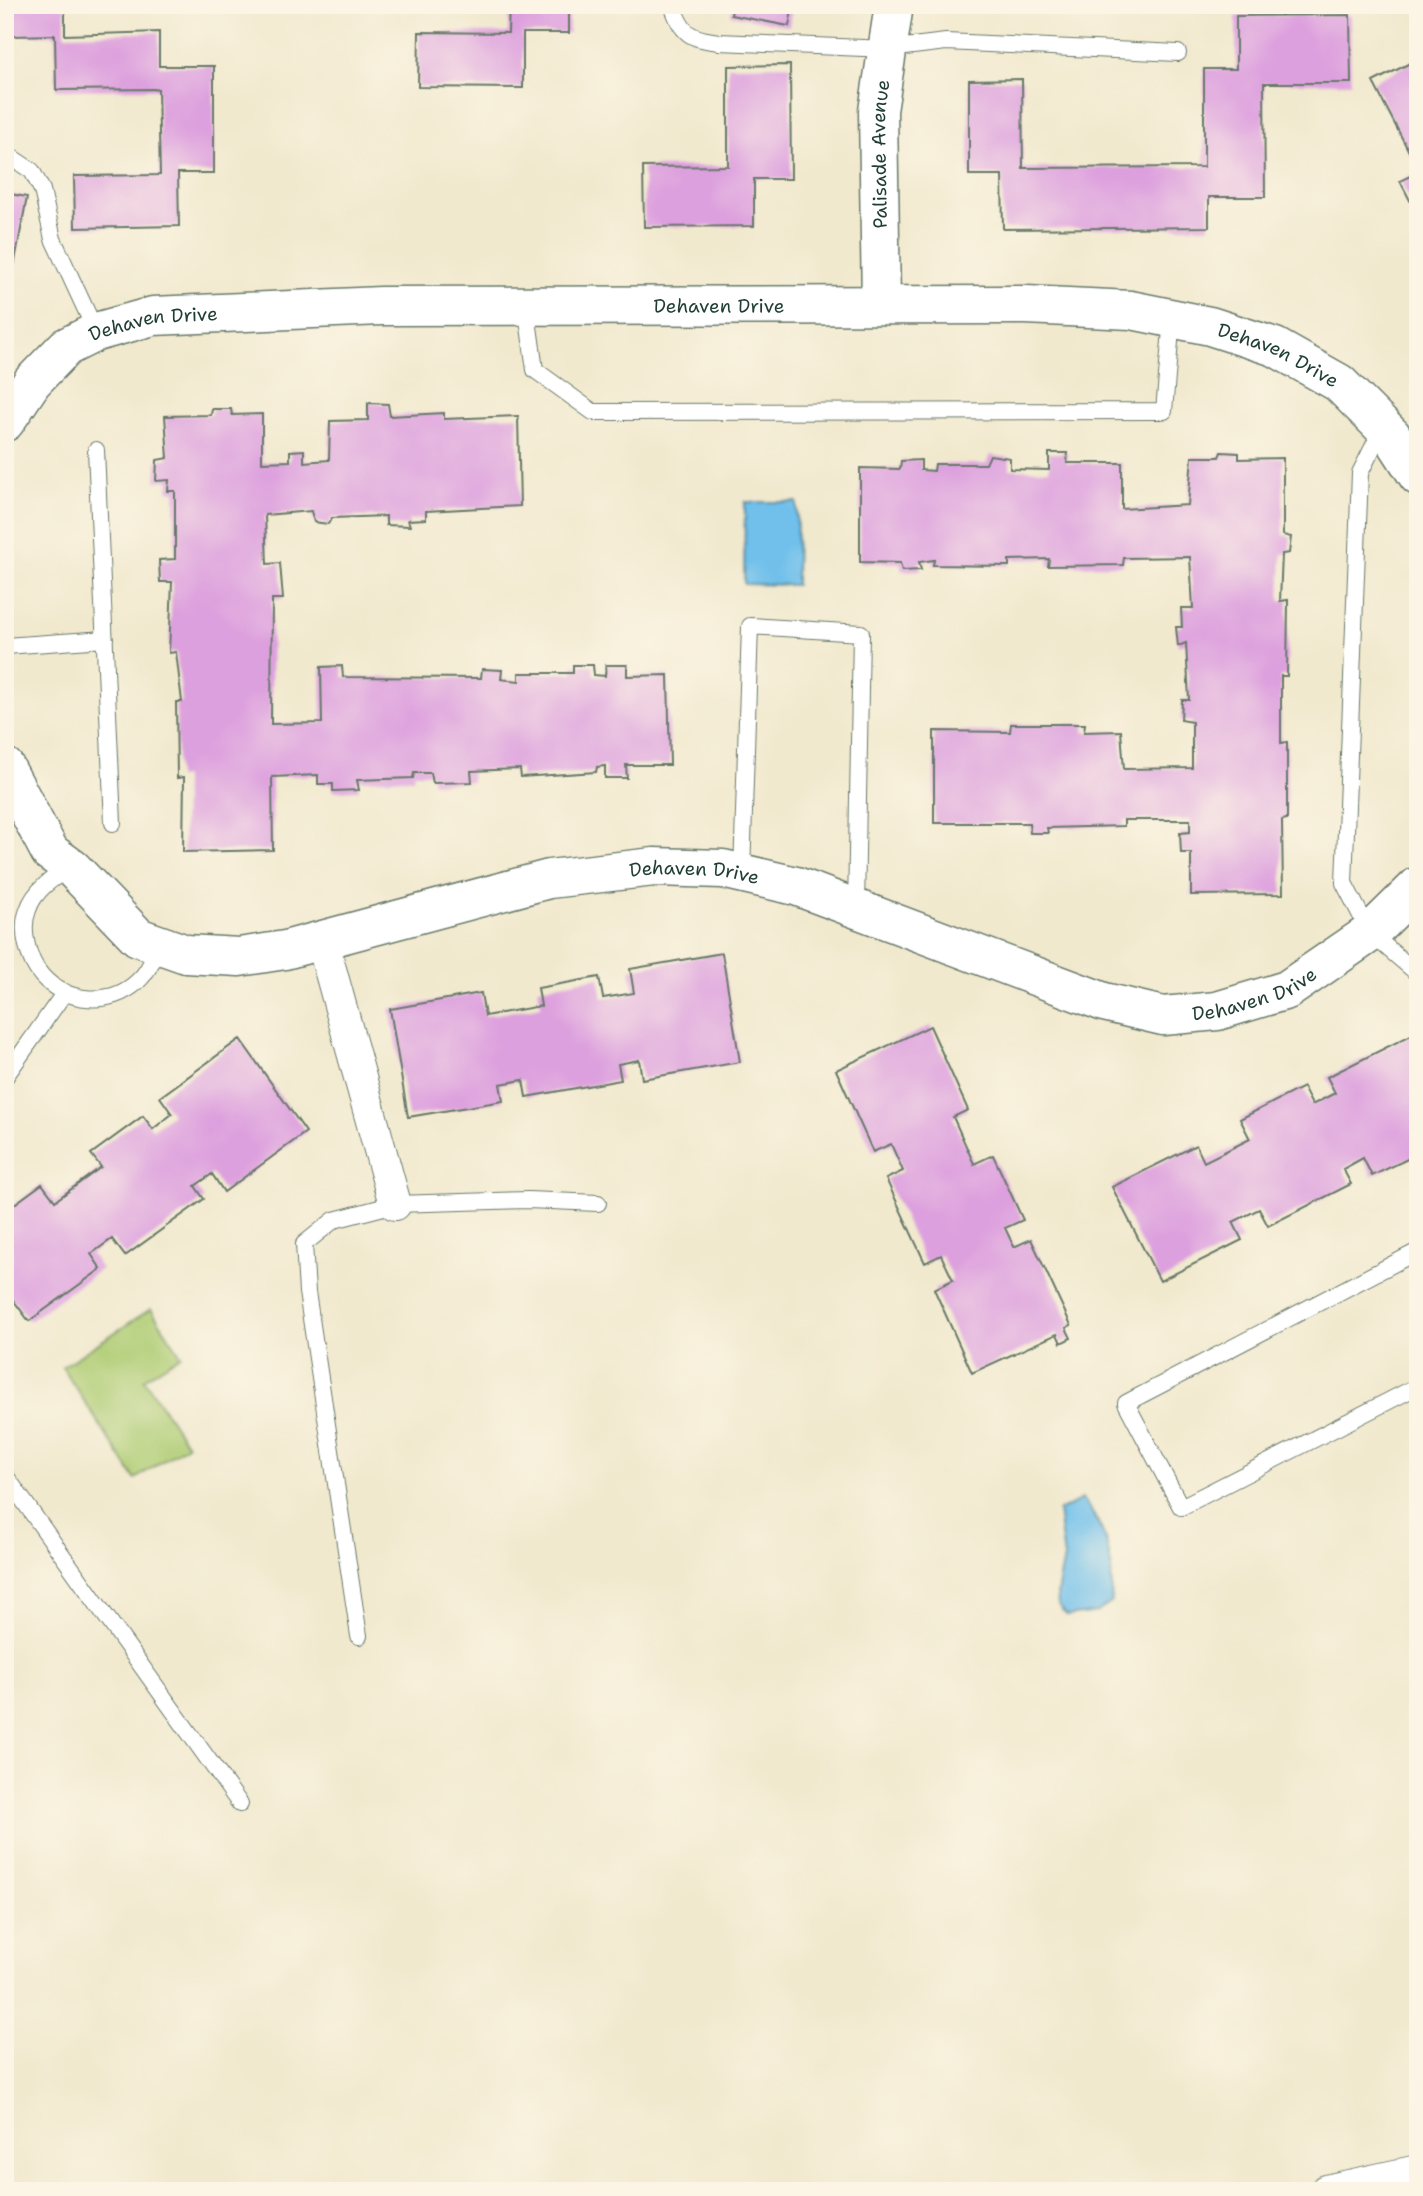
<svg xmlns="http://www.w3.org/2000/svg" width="1423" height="2196" font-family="'Shantell Sans',sans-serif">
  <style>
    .green { fill: #aecc73; stroke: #668454; stroke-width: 2 }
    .water { fill: #6fc0eb; stroke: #477e90; stroke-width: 2 }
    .building { fill: #dda0de }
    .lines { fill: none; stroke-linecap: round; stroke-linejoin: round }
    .service-casing { stroke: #68796a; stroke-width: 18 }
    .minor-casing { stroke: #68796a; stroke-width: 34 }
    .tertiary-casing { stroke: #68796a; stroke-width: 41 }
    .service { stroke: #fff; stroke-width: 16 }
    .minor { stroke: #fff; stroke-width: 32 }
    .tertiary { stroke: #fff; stroke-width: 38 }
    .labels { text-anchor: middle; stroke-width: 5; stroke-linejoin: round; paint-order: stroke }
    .street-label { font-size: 19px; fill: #1f3d34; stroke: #fcf5e5 }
  </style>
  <rect width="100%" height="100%" fill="#fcf5e5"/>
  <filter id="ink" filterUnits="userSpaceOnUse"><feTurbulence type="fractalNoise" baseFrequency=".0143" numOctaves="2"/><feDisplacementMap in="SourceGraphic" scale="14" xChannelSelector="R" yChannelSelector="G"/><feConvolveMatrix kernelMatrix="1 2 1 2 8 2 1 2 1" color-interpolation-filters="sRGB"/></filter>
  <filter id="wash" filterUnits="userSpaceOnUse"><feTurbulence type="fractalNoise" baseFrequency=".00686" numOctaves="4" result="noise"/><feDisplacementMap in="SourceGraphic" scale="28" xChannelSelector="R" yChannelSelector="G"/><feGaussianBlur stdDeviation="1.57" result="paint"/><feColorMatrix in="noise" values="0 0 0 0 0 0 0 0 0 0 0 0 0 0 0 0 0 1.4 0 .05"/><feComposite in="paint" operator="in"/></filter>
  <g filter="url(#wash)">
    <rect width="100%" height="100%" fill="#f1e9ce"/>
    <!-- green -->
    <path class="green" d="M151,1309L181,1355L144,1379L187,1445L135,1479L62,1367Z"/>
    <!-- water -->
    <path class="water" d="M745,502H797L796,585L744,584Z
      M1082,1499C1109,1531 1114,1562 1111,1603L1097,1612L1067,1616L1058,1605L1057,1593L1064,1558L1058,1511Z"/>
    <g id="blocks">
      <!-- building -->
      <path class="building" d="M12,5H65V35L159,32V66H214V173H178L179,226L75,228L74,176L160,175L158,89L56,90L55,35L12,36Z
        M509,5H569V33H523V88L418,87L419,32L508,33Z
        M733,5H793L789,26L731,15Z
        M1350,15L1351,83H1264L1265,197H1209V227L1003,229L1002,175H969V80L1022,79L1023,168L1204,167V69H1236V16Z
        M1418,59V169L1373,82Z
        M790,65L791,179H754V226L644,227L643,167L728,166V66Z
        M1418,172V216L1400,181Z
        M5,193L27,197L7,303H5Z
        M368,403L388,404L390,416L444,413V419L518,416L520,506L426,511V519L408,520L410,526L386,525V516L332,518L328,524L314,522L311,511L265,515L267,564L280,563L283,599H272L271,724L322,723L321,667L342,666L343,677L481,678L482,669L502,670L501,679L519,681V673H573V665H593L594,675L605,676L606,665H627V676L668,675L670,765H626L627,778H605V766L597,767L596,772L521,777L520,769L471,771L472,782L433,783L431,773H414L413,778L357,780L359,790L333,791V784H318V775L272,777L273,850L183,852L184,777L177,778L176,702H182L176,652L169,653L172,582H160L159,560L175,559V491H168L169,480L156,481L157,460L168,458L165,416L211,415L212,409H231L232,415L262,414V462L290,461V451L304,450V462L329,460L330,421L368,420Z
        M1221,452L1239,453V459L1283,458V535L1291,537L1289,553L1282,554L1280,601L1288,600L1287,676H1281V743L1287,742V819L1282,820L1283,894L1191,895V853H1181L1180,833L1190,832V820H1124V826L1047,828L1048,833H1030L1029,823H934V731L1010,732L1011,724H1085L1084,732L1121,731L1124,769L1192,768V722L1181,720L1182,700H1189L1186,643L1178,646L1176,627H1182L1181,608H1193L1190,557L1124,558L1123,565L1048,566L1049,559L1009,560V566L933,565L934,560L919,562L921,570L902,571L900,563L860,562V468L900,469L901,461L921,460V470L934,471L935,464H986L990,455L1010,458V469L1049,470V453H1068L1067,463H1122V509L1188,505L1192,457H1219Z
        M722,953L740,1062L642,1079L639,1060L618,1064L621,1080L526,1097L523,1080L500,1084L503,1101L408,1117L390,1009L481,993L485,1016L541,1006L538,988L599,977L603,998L634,993L630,969Z
        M930,1026L968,1110L953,1117L974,1164L993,1155L1023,1220L1005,1228L1014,1247L1031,1239L1071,1325L1066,1328L1071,1338L1061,1343L1057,1334L972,1373L934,1289L953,1280L941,1255L925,1263L886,1179L903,1171L891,1144L873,1152L836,1070Z
        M1411,1035L1418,1048V1154L1372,1176L1363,1158L1343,1169L1351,1184L1268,1226L1259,1209L1233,1222L1242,1240L1160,1281L1112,1187L1196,1145L1204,1162L1250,1139L1240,1119L1303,1087L1312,1105L1335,1093L1327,1077Z
        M240,1039L306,1132L224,1192L212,1174L195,1186L204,1199L125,1256L112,1239L91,1254L101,1269L29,1321L5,1289V1211L42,1184L55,1201L101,1167L91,1154L143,1116L153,1129L172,1114L160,1097Z"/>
    </g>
  </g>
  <g filter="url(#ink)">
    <use href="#blocks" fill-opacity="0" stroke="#68796a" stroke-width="2"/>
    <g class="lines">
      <!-- service casing -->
      <g class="service-casing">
        <path id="service" d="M672,5C683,35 689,38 719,42L888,49L946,42L1178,53
          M5,153L32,171L42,190L53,239L96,332
          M526,305L535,370L593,412L1164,411L1172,318
          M1383,427L1360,473L1344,883L1370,933L1418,974
          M96,450L113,823
          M5,646L105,639
          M69,869C53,877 34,891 28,910C20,930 28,960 42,976C66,1003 111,1007 138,981C149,971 154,957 159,943
          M742,873L750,626L861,633L856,909
          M5,1077L65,992
          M1418,1251L1126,1403L1181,1507L1418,1386
          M5,1475L240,1804
          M359,1636L307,1292L304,1244L334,1220L395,1204L528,1200L598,1203"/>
      </g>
      <!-- minor casing -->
      <g class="minor-casing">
        <path id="minor" d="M322,940L395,1204
          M1326,2191L1418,2171"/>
      </g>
      <!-- tertiary casing -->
      <g class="tertiary-casing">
        <g id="tertiary">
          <path id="s1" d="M881,304L878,111L894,5"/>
          <path id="s2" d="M5,422L32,382L66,347L96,332L153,316L381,306L1026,305L1131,310L1210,326L1275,347L1339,383L1392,436L1418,476"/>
          <path id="s3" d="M5,767L50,852L72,868L138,937L186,954L239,957L285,950L549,879L654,867L723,869L796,886L1104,1002L1163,1016L1217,1011L1287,990L1370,933L1418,886"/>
        </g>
      </g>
      <!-- service -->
      <use href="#service" class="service"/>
      <!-- minor -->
      <use href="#minor" class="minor"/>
      <!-- tertiary -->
      <use href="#tertiary" class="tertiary"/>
    </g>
  </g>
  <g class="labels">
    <!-- street labels -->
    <g class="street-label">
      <text dy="7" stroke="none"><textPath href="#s1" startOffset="150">Palisade Avenue</textPath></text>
      <text dy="7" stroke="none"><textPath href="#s2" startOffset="756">Dehaven Drive</textPath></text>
      <text dy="7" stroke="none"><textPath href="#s2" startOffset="189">Dehaven Drive</textPath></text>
      <text dy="7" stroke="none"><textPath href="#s2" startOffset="1323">Dehaven Drive</textPath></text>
      <text dy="7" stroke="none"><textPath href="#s3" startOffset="789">Dehaven Drive</textPath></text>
      <text dy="7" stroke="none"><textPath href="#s3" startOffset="1377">Dehaven Drive</textPath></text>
    </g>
  </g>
  <!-- margin -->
  <rect width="1423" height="2196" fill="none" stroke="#fcf5e5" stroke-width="28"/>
</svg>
